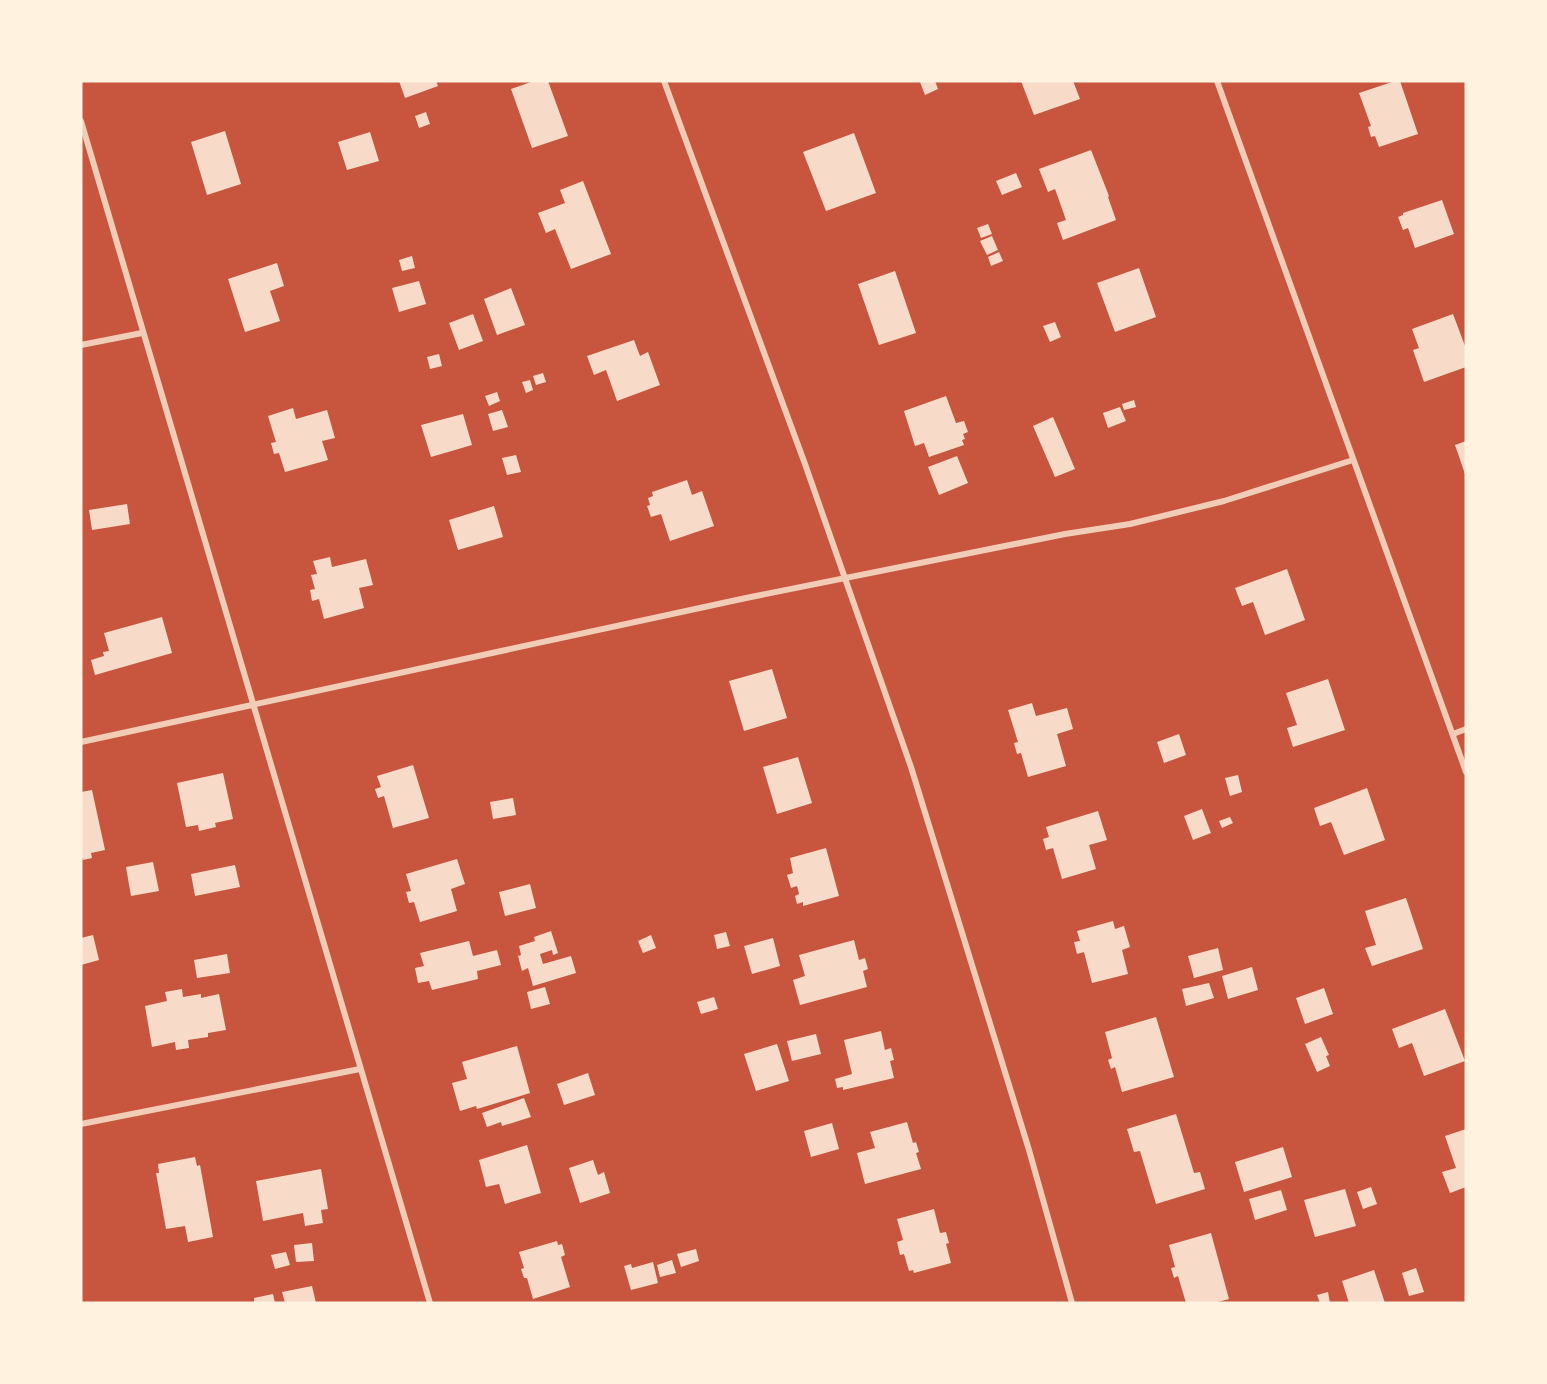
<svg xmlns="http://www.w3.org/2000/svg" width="1547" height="1384" font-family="Barlow,sans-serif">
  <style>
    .building { fill: #f7dbc8 }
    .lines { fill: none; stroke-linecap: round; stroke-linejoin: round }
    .minor { stroke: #f1ccb7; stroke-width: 6 }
  </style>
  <rect width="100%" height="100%" fill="#c8553d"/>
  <!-- building -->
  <path class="building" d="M399,81H436L438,86L405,98Z
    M534,81H548L568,136L532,148L511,89Z
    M922,81H935L938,89L925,95L920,82Z
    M1021,81H1073L1080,99L1034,115Z
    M1395,81H1400L1418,134L1379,147L1375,136L1371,137L1368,127L1371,126L1359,93Z
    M426,112L430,124L419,128L415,116Z
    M225,131L241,184L207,195L191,142Z
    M370,132L379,161L347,170L338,142Z
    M854,133L876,193L826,211L803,152Z
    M1091,150L1109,196L1108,197L1116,220L1063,240L1057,223L1066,220L1055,189L1048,192L1039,169Z
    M1016,173L1022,187L1002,195L996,181Z
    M583,181L611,254L571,269L555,229L546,233L538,213L565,203L560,190Z
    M1442,200L1454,234L1415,248L1408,228L1403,230L1398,217L1403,215V213Z
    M988,224L992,234L981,238L977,228Z
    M992,236L998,250L987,255L980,241Z
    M999,252L1003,261L991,266L988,257Z
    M412,256L415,268L402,271L399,260Z
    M277,263L284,286L270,291L280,321L245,332L228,279Z
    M1139,268L1156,317L1115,332L1097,283Z
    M895,271L916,333L879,345L858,284Z
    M419,281L426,304L399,312L392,288Z
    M511,288L525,325L497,335L484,299Z
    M473,314L483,341L459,350L449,323Z
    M1453,314L1465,346L1466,345V367L1424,382L1413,350L1419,348L1412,329Z
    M1055,322L1061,337L1050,342L1043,326Z
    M634,340L640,356L648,352L660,385L617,401L606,370L594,375L587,356Z
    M439,354L442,366L430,369L427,357Z
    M543,373L546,382L536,385L533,376Z
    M530,380L533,390L526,393L522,382Z
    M497,392L500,401L489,406L485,396Z
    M946,396L956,423L964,421L968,432L963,434L965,439L962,440L964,445L929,457L924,443L915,446L904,411Z
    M1134,400L1136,407L1124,410L1122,404Z
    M1120,407L1126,421L1108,428L1103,413Z
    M293,408L296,419L327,410L335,438L322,441L328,460L285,472L279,453L274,454L271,443L276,442L268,416Z
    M502,410L508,427L493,431L488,414Z
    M463,414L472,445L431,457L421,425Z
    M1053,417L1075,469L1055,477L1033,426Z
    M1466,441V477L1455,445Z
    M516,455L521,472L507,475L502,458Z
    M957,456L968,483L939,495L928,467Z
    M687,480L692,495L702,491L714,526L670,541L661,514L651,517L647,506L650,505L648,498L653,496L652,492Z
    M127,504L130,524L92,530L89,510Z
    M494,506L503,537L458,550L449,520Z
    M330,557L332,567L366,559L373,585L359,588L364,608L324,619L319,599L312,601L310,590L315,589L311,575L317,574L313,561Z
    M1287,569L1305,620L1265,635L1253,602L1242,606L1235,588Z
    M162,617L172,653L95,675L91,660L104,656L103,652L109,651L104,633Z
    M772,669L787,718L744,731L729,681Z
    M1328,679L1345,730L1293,747L1287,728L1297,725L1286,693Z
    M1032,703L1036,716L1067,708L1073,729L1057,734L1066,766L1028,777L1021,753L1017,754L1014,743L1018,742L1008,710Z
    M1179,734L1186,755L1164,763L1157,742Z
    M798,757L812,803L777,814L763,767Z
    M413,765L429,818L393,828L384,796L378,798L375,789L381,787L377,776Z
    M223,773L233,819L215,823L216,827L199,831L198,825L186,827L177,783Z
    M1238,775L1242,792L1230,796L1225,778Z
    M1367,788L1385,840L1344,855L1331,822L1320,826L1314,808Z
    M92,790L105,850L91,853L92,858L83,860L81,855V792Z
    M513,798L516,815L493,819L490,802Z
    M1202,809L1211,833L1193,840L1184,816Z
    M1098,811L1107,840L1089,845L1096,869L1062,879L1053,848L1046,850L1043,839L1049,837L1046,827Z
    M1230,817L1233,823L1222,828L1219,821Z
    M826,848L839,896L803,906V902L797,904L795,896L799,894L797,886L791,888L787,875L793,873L790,858Z
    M457,859L465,884L451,889L457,911L420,922L414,902L409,903L406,892L411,891L406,874Z
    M153,862L159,891L131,896L126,867Z
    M235,865L240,887L195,896L191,874Z
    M530,884L536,908L505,916L499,892Z
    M1406,898L1423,949L1372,966L1365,948L1376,945L1365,911Z
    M1113,921L1115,929L1124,926L1130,947L1122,950L1128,974L1092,983L1084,952L1077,954L1074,942L1080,941L1077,931Z
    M551,931L558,953L553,955L552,950L540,954L543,964L571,956L576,973L533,986L528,968L522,971L518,956L521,955L519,946L535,941L534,937Z
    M726,932L730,946L717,949L714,935Z
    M93,935L99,960L81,965V938Z
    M651,935L656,948L643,953L638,941Z
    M773,938L780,966L752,974L744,946Z
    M854,940L859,960L865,958L868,969L863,971L867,987L800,1005L793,980L805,976L799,955Z
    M469,941L473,956L497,950L501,965L477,971L478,979L432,990L429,981L418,983L415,968L424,966L420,953Z
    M1218,948L1223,970L1194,978L1188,956Z
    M227,954L230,973L197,978L194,960Z
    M1252,967L1258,990L1228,999L1222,976Z
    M1209,983L1214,998L1186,1006L1182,989Z
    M545,987L550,1004L531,1009L527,992Z
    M1324,988L1333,1014L1305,1024L1296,998Z
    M182,989L183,997L201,994V998L219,994L226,1030L208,1033V1037L188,1040L189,1048L176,1050L175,1042L152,1047L145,1006L167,1001L165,992Z
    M714,997L718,1009L701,1014L697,1002Z
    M1445,1009L1465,1061L1424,1076L1412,1043L1399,1048L1392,1029Z
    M1156,1017L1174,1077L1122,1092L1115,1067L1111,1069L1108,1060L1112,1058L1105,1032Z
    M881,1031L885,1050L891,1048L894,1060L890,1061L894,1078L843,1090V1087L837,1088L835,1079L852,1074L844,1040Z
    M816,1034L821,1054L792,1061L787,1041Z
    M1321,1037L1329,1055L1326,1056L1330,1066L1317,1072L1305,1044Z
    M777,1044L789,1081L756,1091L744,1054Z
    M517,1046L530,1093L477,1109L476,1106L460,1111L452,1083L467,1079L462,1062Z
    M588,1073L595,1095L564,1105L557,1084Z
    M524,1098L531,1117L502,1126L501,1122L487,1127L482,1113Z
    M1176,1114L1194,1173L1200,1172L1205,1189L1156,1204L1140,1151L1134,1152L1127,1129Z
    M907,1122L913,1143L916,1142L919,1152L916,1153L921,1169L865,1184L857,1153L875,1148L870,1132Z
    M832,1123L839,1149L811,1157L804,1131Z
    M1466,1129V1187L1450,1193L1442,1172L1456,1168L1445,1136Z
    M527,1145L541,1193L505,1204L499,1184L486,1187L479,1160Z
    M1283,1147L1292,1177L1244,1192L1235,1162Z
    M195,1157L197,1166L200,1165L213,1237L188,1242L185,1226L166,1229L156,1173H159L158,1164Z
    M593,1160L598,1175L604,1172L610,1193L580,1203L569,1168Z
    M321,1169L328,1209L321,1210L323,1223L305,1226L303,1213L263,1221L256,1181Z
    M1371,1187L1377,1204L1363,1209L1357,1192Z
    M1345,1189L1356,1226L1315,1237L1304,1200Z
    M1281,1190L1287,1210L1255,1220L1249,1199Z
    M934,1209L940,1233L946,1232L949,1243L946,1244L951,1263L914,1273L913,1270L909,1271L904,1254L900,1255L897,1242L903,1240L897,1219Z
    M1211,1233L1229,1299L1214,1303H1186L1178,1276L1174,1278L1171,1268L1175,1267L1169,1245Z
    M557,1241L558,1245L562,1244L565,1255L561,1257L570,1287L533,1299L527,1278H524L521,1269L524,1268L519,1252Z
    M312,1243L314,1261L296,1262L294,1245Z
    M696,1249L699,1261L681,1267L677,1254Z
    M286,1252L290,1265L275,1269L271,1255Z
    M672,1260L676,1273L660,1277L657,1265Z
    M653,1262L658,1283L631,1290L624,1266L631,1264L632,1268Z
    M1416,1268L1424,1292L1409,1296L1402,1273Z
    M1374,1270L1385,1303H1349L1342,1281Z
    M312,1286L316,1303H285L282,1292Z
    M1328,1292L1330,1303H1320L1317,1295Z
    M273,1294L275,1303H254V1298Z"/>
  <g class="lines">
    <!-- minor -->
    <path class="minor" d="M664,81L805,464L911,767L1029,1150L1072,1303
      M1217,81L1466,772
      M81,121L430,1303
      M81,345L142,333
      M1453,734L1466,729
      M81,742L746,598L1065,534L1130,524L1224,501L1353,460
      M81,1124L360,1069"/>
  </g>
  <!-- border -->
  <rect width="1547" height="1384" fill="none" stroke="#fff3e0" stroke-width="165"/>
</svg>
